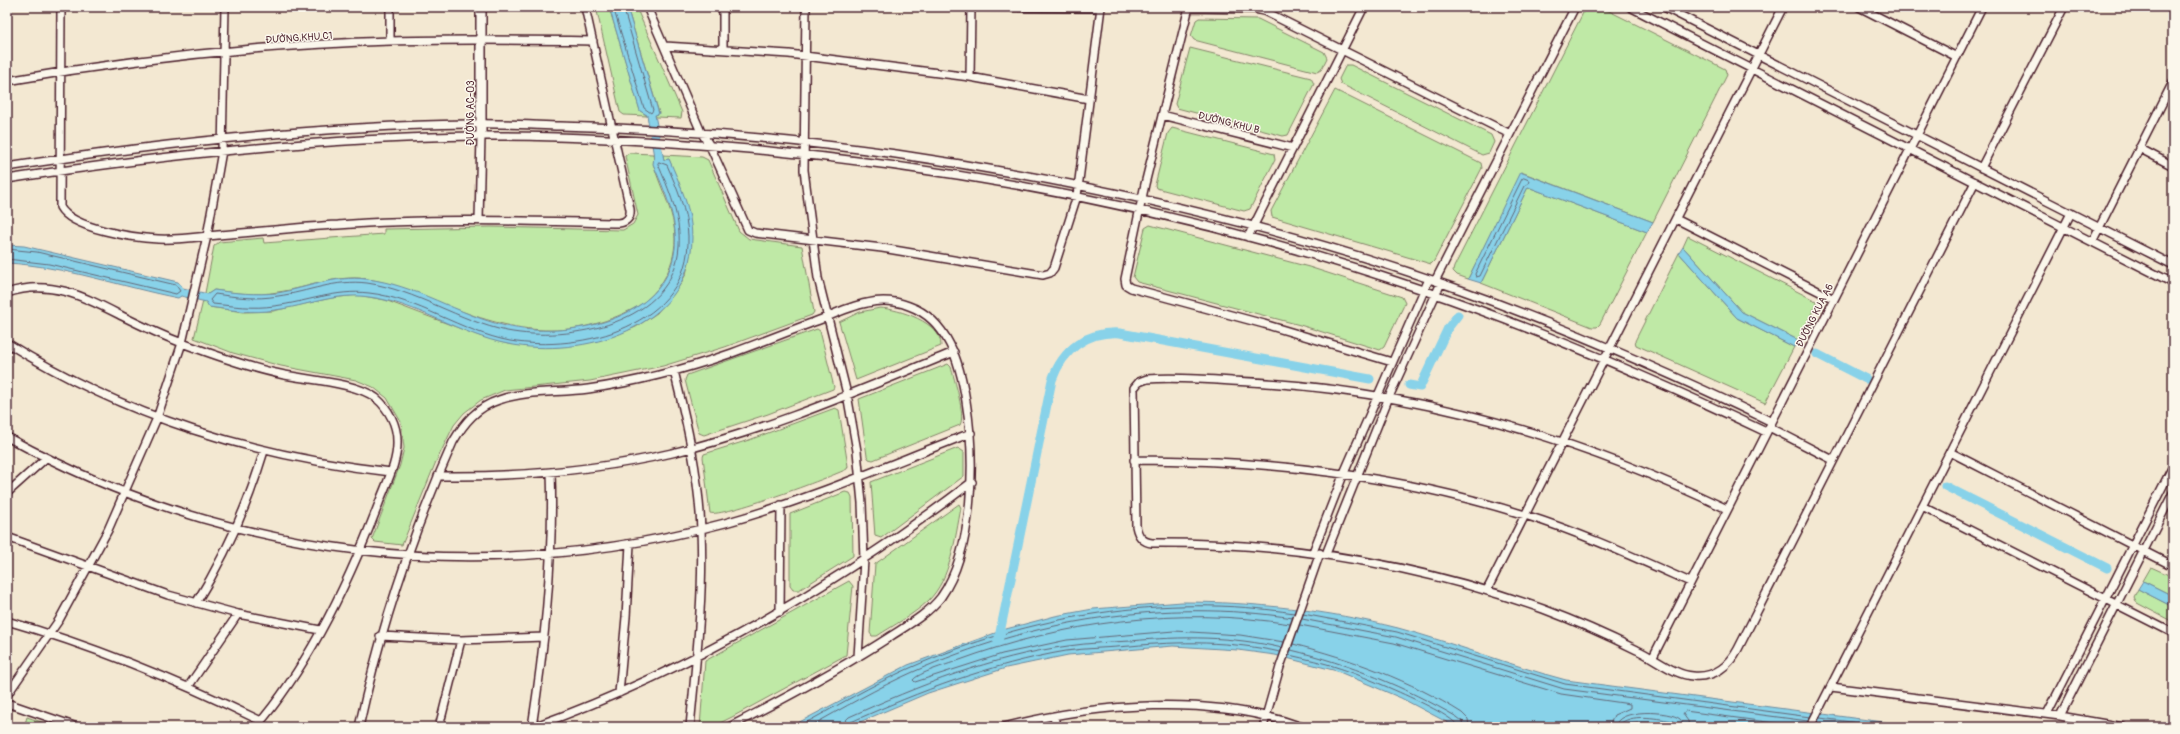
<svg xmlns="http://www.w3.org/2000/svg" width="2180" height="734" font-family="Pangolin,sans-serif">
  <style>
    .green { fill: #bfe9a6; stroke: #848468 }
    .water { fill: #88d2e9; stroke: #6f8a9d }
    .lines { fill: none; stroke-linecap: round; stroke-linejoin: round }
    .shore { stroke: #636777; stroke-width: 1 }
    .canal { stroke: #88d2e9; stroke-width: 9 }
    .street-casing { stroke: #4a1f2b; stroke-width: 10 }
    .secondary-casing { stroke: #4a1f2b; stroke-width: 12 }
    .street { stroke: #fbf7ec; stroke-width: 7 }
    .secondary { stroke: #fbf7ec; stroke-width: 9 }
    .labels { text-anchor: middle; stroke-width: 3; stroke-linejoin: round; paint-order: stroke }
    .street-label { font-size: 10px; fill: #4a1f2b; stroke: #fbf7ec }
  </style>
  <rect width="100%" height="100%" fill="#f3e8d2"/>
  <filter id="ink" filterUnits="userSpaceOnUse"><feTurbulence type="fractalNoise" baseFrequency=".025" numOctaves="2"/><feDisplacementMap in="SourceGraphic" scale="8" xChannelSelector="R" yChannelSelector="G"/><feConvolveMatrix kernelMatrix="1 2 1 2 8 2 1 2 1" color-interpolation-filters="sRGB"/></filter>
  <g filter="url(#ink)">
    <!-- green -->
    <path class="green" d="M596,7H609L640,110L647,116L624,115L620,112Z
      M627,7H636L682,112L681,118L656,117L655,115L659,113Z
      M1586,7H1601L1725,69L1727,75L1653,222L1521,172L1468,279L1457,275L1453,271L1454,267Z
      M1199,18L1258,19L1324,52L1327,58L1321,70L1317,72L1194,40L1191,36L1196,20Z
      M1190,48L1311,78L1314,84L1288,135L1283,136L1177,108L1175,104Z
      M1346,65H1351L1491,135L1494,142L1489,153L1482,155L1341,84L1339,79Z
      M1335,90L1481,163L1482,168L1434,261L1431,264L1272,217L1271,211Z
      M1172,128L1274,154L1275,160L1250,209L1244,211L1156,188L1155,185L1168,133Z
      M629,153L653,154C654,158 653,162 654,166C661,190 675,212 675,239C675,268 658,297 631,310C560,345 506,329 437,302C415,293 392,283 368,279C336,274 309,288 278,292C256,296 235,293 214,290L208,294L205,293L214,246L219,242L263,238L264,243L384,234V229L491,227L623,230L633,224L638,215L625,156Z
      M663,155L702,157L708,160L739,231L749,239L802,246L814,312L812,315L725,347L663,366L590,381L505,390L481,400L464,413L454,425L435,464L402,545L375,542L372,539L400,465L404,448L401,422L387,398L373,387L356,380L281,366L233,353L194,338L203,301L207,302L209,307L244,312L273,311L331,298L358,295L385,300L480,336L508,344L556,347L605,339L636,327L657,313L680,285L686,274L689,262L688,210L669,159L664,160Z
      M1528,187L1647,232L1600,324L1597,327H1592L1481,283Z
      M1150,225L1309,267L1402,297L1405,303L1384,347L1380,350L1300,325L1137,282L1133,277L1145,228Z
      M1688,236L1816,301V305L1798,340L1742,312L1683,247Z
      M1679,253L1737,318L1794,347L1765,403L1636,345L1635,341Z
      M880,308C898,309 942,322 941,346L856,380L839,322L860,312Z
      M817,329L820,331L834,387L833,389L768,414L704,435L699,433L685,380L687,375Z
      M948,364L951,367C954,379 966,415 960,425L873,460L869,459L867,456L859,399Z
      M835,408L839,410L848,466L847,469C831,477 721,518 710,513L703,457L704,454L749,440Z
      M958,448L964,452V476L881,538L875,536L871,482Z
      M845,492L850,493L852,497L853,556L799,590H793L790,586V514Z
      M959,504L961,508C955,538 951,579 928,601C913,615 894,625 877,636H872L870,633L875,564Z
      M2151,567L2173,577V596L2143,581Z
      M849,581L853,586L846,655L732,717L712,727H700L705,661Z
      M2138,589L2173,607V622L2137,603L2134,597Z
      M27,717L56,727H24Z"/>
    <!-- water -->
    <path class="water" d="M609,7H627L659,114L655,115L664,160L669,159C680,184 692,210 692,238C691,329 582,359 508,344C460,335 417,303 369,297C337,292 307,306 275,310C253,314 231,310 209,307L206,302L181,296L178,298C122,287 64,266 7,263V245L24,246L178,282L183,288L208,294L214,290C235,293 256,295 277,293C308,288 334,275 366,279C415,284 458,315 506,326C565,340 667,322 675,248C678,219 664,190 653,164L654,157L647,115L640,111Z
      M1520,172L1653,222L1647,232L1528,187L1481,283L1468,279Z
      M1683,247L1742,312L1798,340L1794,347L1737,318L1679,253Z
      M2143,581L2173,596V607L2138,589Z
      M1182,602C1254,602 1327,610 1398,628C1454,643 1509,665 1566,680L1921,727C1845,727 1769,728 1693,727C1669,727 1644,716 1621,727H1456L1401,698L1337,671L1275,655L1238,650L1173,646L1068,655L1006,668L928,693L848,727H790L908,665L1006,629L1055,616L1093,609Z"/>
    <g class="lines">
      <!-- shore -->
      <path class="shore" d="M613,7L644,108L651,113L653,110L623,7
        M659,162L667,165C677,188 687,211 688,236C691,326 581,353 510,341C462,332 416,298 369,293C336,289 307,302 274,306C254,309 233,306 213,304L210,300L215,294C236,297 256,300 278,296C308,292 335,279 367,283C416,290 459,321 507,331C569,343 674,324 679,246C681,217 669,190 658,164Z
        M1524,178L1529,180L1530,182L1524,186L1480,276L1476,277L1475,274L1522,179Z
        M7,249L37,252L176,285L180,291L176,294L49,264L7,259
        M1303,614L1397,632L1565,684L1810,717
        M1302,619L1396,637L1564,689L1808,721
        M1300,625L1394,643L1561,694L1630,704V708L1614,715L1609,727
        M1284,642L1240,635L1174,631L1067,640L1002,654L915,682L913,680C918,673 946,665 957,661C1063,622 1178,606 1290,624
        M1293,644C1352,659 1410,680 1462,713L1468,719L1469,727
        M1291,650C1350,664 1405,687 1457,717L1462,721L1463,727
        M1289,655C1306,659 1323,662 1339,668C1356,673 1457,714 1458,727
        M1820,718L1890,727
        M798,727C835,707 872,685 910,668C1029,615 1165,593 1294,613
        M809,727C843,708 877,688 913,672C1031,620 1164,598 1293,618
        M843,727L845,721L849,717C918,686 992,656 1068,646C1089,643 1110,642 1131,641C1181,636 1233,636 1282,648
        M848,727L851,722C920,691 991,664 1066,651C1087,648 1109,648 1130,646C1180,641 1231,641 1280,652
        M1615,727C1617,707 1671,711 1680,719C1682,721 1683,724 1683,727
        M1621,727V723C1636,713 1658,719 1674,721L1678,727
        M1689,727L1688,721L1683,714L1685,711L1804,727"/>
      <!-- canal -->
      <path class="canal" d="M1817,354L1866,379
        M1409,385L1420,387L1448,328L1458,315
        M1945,486L2107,568
        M998,642L1052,380C1063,349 1087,331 1120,333L1370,379"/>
      <!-- street casing -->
      <g class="street-casing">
        <path id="street" d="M61,7L60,207C72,229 135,238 158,239C178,240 198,237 218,235C258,232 298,227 338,225C432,218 525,221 619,223C627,222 631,217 630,209L585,7
          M647,7L701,132L710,146L748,230L755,233L882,248L1043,275L1050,273L1054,268L1077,196L1101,7
          M806,7L804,170L818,278L847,394L857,451L862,503L864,560L858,657
          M979,7L1100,8
          M1189,7L1145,184L1125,279L1126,285L1131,288L1264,324L1392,362
          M1630,7L2173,283
          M1664,7L2173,265
          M1859,7L1957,57
          M1189,8L1255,9L1264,11L1510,134
          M390,41V7
          M665,46L789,54L970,77L1089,99
          M723,49V7
          M970,77L971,7
          M7,81C133,59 263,45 391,41C459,39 526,40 593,41
          M1162,115L1293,148
          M2139,148L2173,166
          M7,167C160,143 314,126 469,124C499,123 530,125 560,126C673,129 784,138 896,154C1087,182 1279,225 1461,290C1567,328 1670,373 1772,422
          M1981,168L2064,7
          M7,179C163,155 319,138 477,136C567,135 659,141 749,149C977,170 1205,215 1423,290C1540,330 1654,379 1766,432
          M1676,219L1834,299
          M479,220L481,136
          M1248,237L1364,7
          M2092,242L2173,82
          M1435,281L1575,7
          M7,293C50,278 85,297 122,316C142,326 161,335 182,343C214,355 247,367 280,374C306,380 355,382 376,398C389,409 397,425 397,441C398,462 386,484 379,503C350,579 309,666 256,727
          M7,343C126,417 252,456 391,472
          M674,371C687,423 699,476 701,530C704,595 696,662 690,727
          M1769,427L1833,460
          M7,437C228,559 481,588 725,523C809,500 890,464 971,433
          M1950,452L2173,566
          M1134,460C1269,460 1397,475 1525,515C1582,533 1636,558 1690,582
          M438,476C517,477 595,471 672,453C769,430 862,389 954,352
          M7,493L46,458
          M1922,506L2173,633
          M1727,509C1571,434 1405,388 1232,381C1204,379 1175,377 1147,379L1139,382L1134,388L1136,526C1138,536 1142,542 1152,543C1285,542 1417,564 1543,609C1575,621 1607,635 1637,650C1655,658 1674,675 1693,676C1714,678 1729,666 1738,649L1975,182
          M7,537L168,595L238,614L320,630
          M1313,552L1344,473L1429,279
          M1326,554L1389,397L1441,283
          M1487,590L1783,7
          M196,603C226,555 248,505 264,451
          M780,612L781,505
          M7,621C94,646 179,681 261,721
          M380,636L461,640L544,637
          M1653,657L1982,7
          M188,687L238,614
          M1831,687L2060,716L2123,727
          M619,693L626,617L630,544
          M7,695L59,620L108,530L157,418L182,343L207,236L222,151L225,7
          M7,703L77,727
          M2047,714L2173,466
          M1054,716L1056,727
          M2060,716L2173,493
          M359,727C381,626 411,536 453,442C464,423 477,407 499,400C526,390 559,393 588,389C637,382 686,369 732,353C762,342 792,330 822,319C836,313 851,306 867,303C880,300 896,301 909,306C948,320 960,363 966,401C975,456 975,549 941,597C928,614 908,625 891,636C839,670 784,699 729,727
          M439,727L461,640
          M532,727C545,643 554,557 551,472
          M533,727C692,670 838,584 972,482
          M1004,727C1096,703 1212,694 1302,727
          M1263,727L1280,667L1320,553
          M1810,727L2071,213"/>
      </g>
      <!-- secondary casing -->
      <g class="secondary-casing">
        <path id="secondary" d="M481,136V7"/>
      </g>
      <!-- street -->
      <use href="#street" class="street"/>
      <!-- secondary -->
      <use href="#secondary" class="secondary"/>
    </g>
  </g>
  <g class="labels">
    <!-- street labels -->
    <g class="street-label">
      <text transform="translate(299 37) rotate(-4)" y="4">ĐƯỜNG KHU C1</text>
      <text transform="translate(470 113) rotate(-90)" y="4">ĐƯỜNG AC-03</text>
      <text transform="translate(1229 122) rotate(14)" y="4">ĐƯỜNG KHU B</text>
      <text transform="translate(1814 315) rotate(-63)" y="4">ĐƯỜNG KUA A6</text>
    </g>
  </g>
  <!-- margin -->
  <rect width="2180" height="734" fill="none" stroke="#fbf7ec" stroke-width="24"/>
  <rect x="12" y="12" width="2156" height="710" fill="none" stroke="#4a1f2b" stroke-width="1.5" filter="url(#ink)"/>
</svg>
